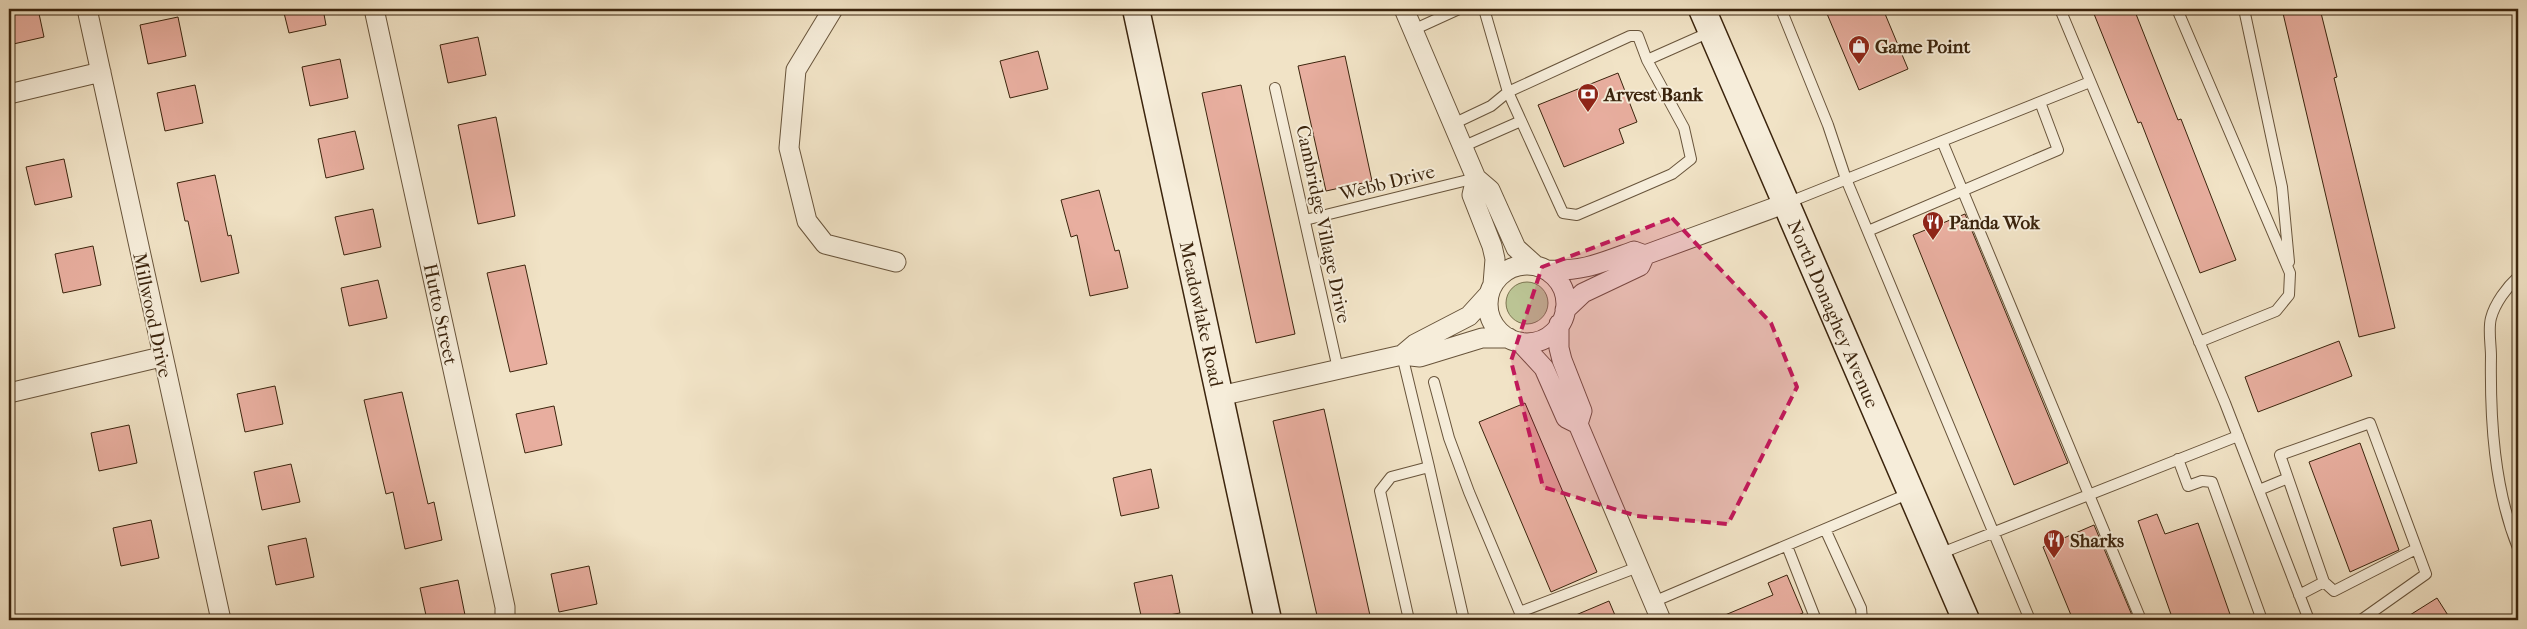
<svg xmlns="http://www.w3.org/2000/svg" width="2527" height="629" font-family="'IM FELL French Canon',serif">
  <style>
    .green { fill: #bbc494; stroke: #7b7450 }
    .building { fill: #e8ae9f; stroke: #3b240d }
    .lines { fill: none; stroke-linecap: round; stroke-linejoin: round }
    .lane-casing { stroke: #68543b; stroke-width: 12 }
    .street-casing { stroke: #68543b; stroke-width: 21 }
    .secondary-casing { stroke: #3b240d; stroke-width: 29 }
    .lane { stroke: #f6edda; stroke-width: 10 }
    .street { stroke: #f6edda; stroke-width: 19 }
    .secondary { stroke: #f6edda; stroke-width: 26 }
    .marked { fill: #c2185b; fill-opacity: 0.2; stroke: #c2185b; stroke-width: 4; stroke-dasharray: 10 6; stroke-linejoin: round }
    .labels { text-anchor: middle; stroke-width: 4; stroke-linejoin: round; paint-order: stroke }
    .poi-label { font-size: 19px; font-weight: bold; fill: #3b240d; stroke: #f6edda; text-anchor: start }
    .street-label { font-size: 19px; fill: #3b240d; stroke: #f6edda }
  </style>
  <rect width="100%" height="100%" fill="#f1e3c6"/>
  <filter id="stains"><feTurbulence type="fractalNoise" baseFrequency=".004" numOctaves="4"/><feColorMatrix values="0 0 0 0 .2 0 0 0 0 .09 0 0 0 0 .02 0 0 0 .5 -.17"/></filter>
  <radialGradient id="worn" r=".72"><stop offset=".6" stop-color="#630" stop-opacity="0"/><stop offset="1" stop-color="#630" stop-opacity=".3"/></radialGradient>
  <!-- green -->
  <path class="green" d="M1506 303a21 21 0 1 1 42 0a21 21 0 1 1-42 0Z"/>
  <!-- building -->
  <path class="building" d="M9,9H38L44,37L9,45Z
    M283,9H323L326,25L289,33Z
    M1825,9H1883L1908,69L1859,90Z
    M2092,9H2134L2178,120L2181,119L2236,260L2200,273L2141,122L2138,123Z
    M2282,9H2320L2337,77L2334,78L2395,328L2359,337Z
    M178,17L186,56L148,64L140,25Z
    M478,37L486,75L448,83L440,45Z
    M1038,51L1048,89L1010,98L1000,61Z
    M1345,56L1372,181L1326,191L1298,66Z
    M340,59L348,98L310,106L302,67Z
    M1618,73L1637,122L1619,129L1624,143L1564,167L1538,105Z
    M195,85L203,123L165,131L157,93Z
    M1241,85L1295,334L1256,343L1202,93Z
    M496,117L515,216L478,224L458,125Z
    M355,131L364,169L326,178L318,139Z
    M64,159L72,197L35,205L26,167Z
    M215,175L228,236L231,235L239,273L201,282L188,221H185L177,183Z
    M1099,190L1115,251L1119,250L1128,288L1090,296L1077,235L1071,237L1061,200Z
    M373,209L381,247L344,255L335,217Z
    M1965,214L2068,463L2014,485L1913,235Z
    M93,246L101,285L63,293L55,254Z
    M525,265L547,364L510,372L487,273Z
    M378,280L387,318L349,326L341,288Z
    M2339,341L2352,376L2258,412L2245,377Z
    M275,386L283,424L245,432L237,394Z
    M402,392L428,504L434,502L442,540L405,549L393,492L386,494L364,400Z
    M1525,403L1597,572L1551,592L1479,422Z
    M554,406L562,445L525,453L516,414Z
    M1324,409L1371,620H1318L1273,421Z
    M129,425L137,463L99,471L91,433Z
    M2360,443L2399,550L2350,572L2309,462Z
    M291,464L300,502L262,510L254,472Z
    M1151,469L1159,508L1121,516L1113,478Z
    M2157,514L2165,534L2198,523L2232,620H2173L2138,521Z
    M151,520L159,558L121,566L113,528Z
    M2094,525L2134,620H2073L2043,547Z
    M306,538L314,577L276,585L268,546Z
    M589,566L597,604L559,612L551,574Z
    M1172,575L1180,613L1142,620L1134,583Z
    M1787,575L1803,613L1786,620H1713L1773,595L1768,583Z
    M458,580L466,620H427L420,588Z
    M2437,598L2451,620H2402Z
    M1609,601L1617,620H1564Z"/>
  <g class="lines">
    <!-- lane casing -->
    <g class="lane-casing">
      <path id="lane" d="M1484,9L1508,92L1563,213L1577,215L1672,174L1691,159L1684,128L1647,60
        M1781,9L1828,125L1846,179L2030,620
        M2060,9L2225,403L2309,620
        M2177,9L2290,273L2289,295L2276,311L2199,342
        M2244,9L2282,187L2289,262
        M1413,30L1459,9
        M1275,88L1338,369
        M1453,124L1491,106L1508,92L1630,36H1638L1647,60L1710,32
        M1942,141L2141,620
        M1462,147L1521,121
        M1787,203L2090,82
        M1305,220L1476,178
        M1868,231L2058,150L2040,102
        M2518,277C2507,287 2495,303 2491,318C2488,329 2491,345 2491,356C2490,420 2494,488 2518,548
        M1402,355L1429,467L1391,477L1380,491L1409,620
        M1434,382L1449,438L1469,492L1523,620
        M2178,459L2188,486L2202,481L2212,482L2262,620
        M1429,467L1464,620
        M2259,490L2288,478
        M1825,529L1861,608L1862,620
        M1787,546L1816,620
        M1939,554L2238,436
        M2299,595L2324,582
        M1653,602L1910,493
        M1520,612L1638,567
        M2361,620L2426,574L2370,423L2280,455L2324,582L2334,591L2416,549"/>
    </g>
    <!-- street casing -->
    <g class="street-casing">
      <path id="street" d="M87,9L221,620
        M374,9L505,607V620
        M833,9L796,70L789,148L807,221L825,244L896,262
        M1404,9L1476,178L1490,190L1516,248L1536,266
        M9,94L101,72
        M1476,178L1472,195L1492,246L1495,259L1493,284
        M1488 304a39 39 0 1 1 78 0a39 39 0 1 1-78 0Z
        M1546,270C1582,272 1601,263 1634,251L1645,255L1784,204
        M1565,310L1583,293L1640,266L1645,255
        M1559,324V348L1562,360L1582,411L1578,424
        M1520,342L1544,368L1566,418L1578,424L1661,620
        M1402,355L1415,344L1469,316L1489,294
        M9,393L161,357
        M1220,396L1402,355L1420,357L1482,338H1509"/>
    </g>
    <!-- secondary casing -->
    <g class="secondary-casing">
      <g id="secondary">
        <path id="s1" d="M1136,9L1268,620"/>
        <path id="s2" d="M1702,9L1966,620"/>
      </g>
    </g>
    <!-- lane -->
    <use href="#lane" class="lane"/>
    <!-- street -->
    <use href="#street" class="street"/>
    <!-- secondary -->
    <use href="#secondary" class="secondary"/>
  </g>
  <!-- marked area -->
  <path class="marked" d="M1672,218L1771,323L1797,387L1728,524L1637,516L1543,487L1511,361L1542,267Z"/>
  <!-- icons -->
  <defs>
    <g id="shop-pin" transform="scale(1.125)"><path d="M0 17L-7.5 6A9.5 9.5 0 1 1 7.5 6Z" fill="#8f2418" stroke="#f6edda"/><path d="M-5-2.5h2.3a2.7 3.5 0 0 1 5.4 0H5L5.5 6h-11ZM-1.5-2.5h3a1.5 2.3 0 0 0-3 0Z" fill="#fff"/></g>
    <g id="bank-pin" transform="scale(1.125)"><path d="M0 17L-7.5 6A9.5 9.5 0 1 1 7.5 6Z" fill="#8f2418" stroke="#f6edda"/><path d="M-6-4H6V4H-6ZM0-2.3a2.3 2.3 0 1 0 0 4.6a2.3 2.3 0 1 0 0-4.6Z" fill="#fff"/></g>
    <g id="restaurant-pin" transform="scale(1.125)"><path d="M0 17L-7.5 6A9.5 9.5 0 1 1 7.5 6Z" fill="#8f2418" stroke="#f6edda"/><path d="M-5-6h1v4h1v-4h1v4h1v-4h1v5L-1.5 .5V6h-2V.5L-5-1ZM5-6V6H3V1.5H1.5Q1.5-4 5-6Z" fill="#fff"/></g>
  </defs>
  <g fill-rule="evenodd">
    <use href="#shop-pin" x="1859" y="46"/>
    <use href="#bank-pin" x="1588" y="94"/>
    <use href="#restaurant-pin" x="1933" y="222"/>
    <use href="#restaurant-pin" x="2054" y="540"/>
  </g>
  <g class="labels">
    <!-- poi labels -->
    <g class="poi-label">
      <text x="1875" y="53">Game Point</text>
      <text x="1604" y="101">Arvest Bank</text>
      <text x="1949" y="229">Panda Wok</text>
      <text x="2070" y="547">Sharks</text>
    </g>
    <!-- street labels -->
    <g class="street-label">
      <text transform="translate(1387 182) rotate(-14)" y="7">Webb Drive</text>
      <text transform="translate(1324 224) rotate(78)" y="7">Cambridge Village Drive</text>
      <text transform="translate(441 314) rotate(78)" y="7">Hutto Street</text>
      <text transform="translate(153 315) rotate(78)" y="7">Millwood Drive</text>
      <text dy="7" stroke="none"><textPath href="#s1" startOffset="312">Meadowlake Road</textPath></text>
      <text dy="7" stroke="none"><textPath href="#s2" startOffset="332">North Donaghey Avenue</textPath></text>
    </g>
  </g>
  <!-- margin -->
  <rect width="2527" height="629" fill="none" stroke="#f1e3c6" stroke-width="30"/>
  <rect x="10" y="10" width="2507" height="609" fill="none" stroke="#3b240d" stroke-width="2.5"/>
  <rect x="15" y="15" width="2497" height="599" fill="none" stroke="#3b240d"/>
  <rect width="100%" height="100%" filter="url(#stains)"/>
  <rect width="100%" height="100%" fill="url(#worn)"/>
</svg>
